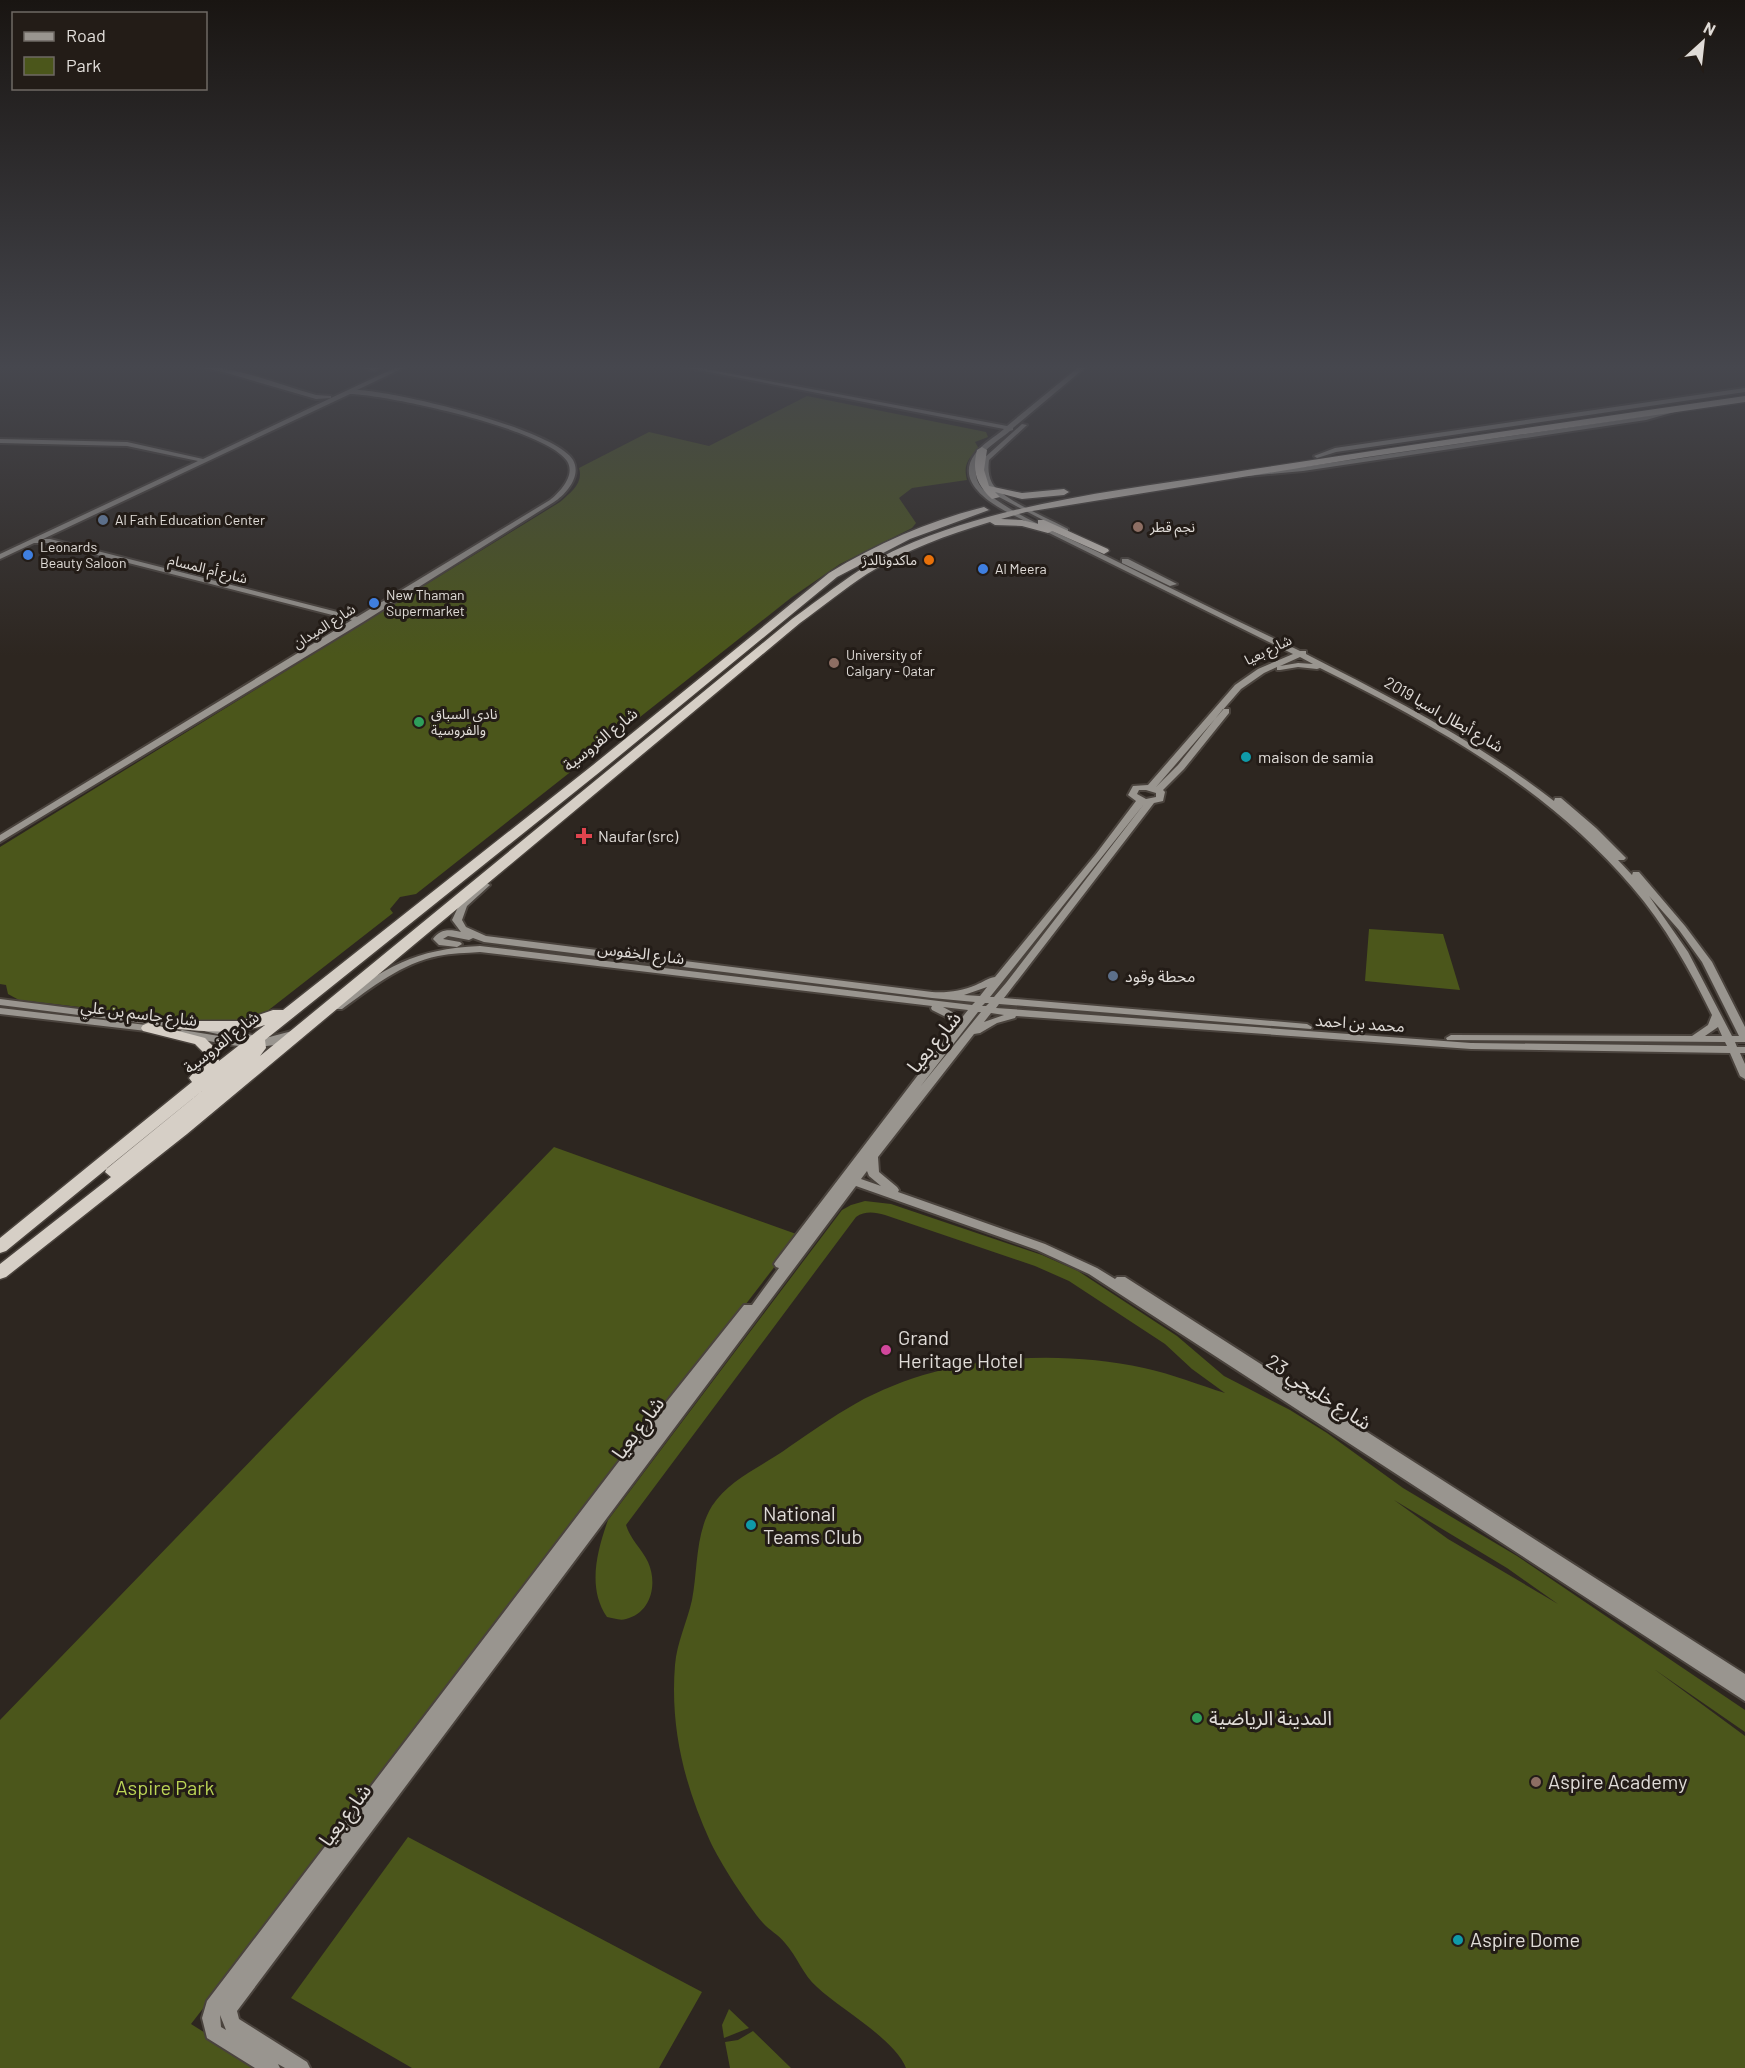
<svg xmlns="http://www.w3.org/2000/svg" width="1745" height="2068" font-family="Barlow,'Noto Sans Arabic',sans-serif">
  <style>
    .green { fill: #4b561b; fill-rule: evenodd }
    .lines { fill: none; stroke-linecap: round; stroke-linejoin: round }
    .secondary-casing { stroke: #4a433d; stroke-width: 4 }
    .highway-casing { stroke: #4a433d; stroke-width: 3 }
    .secondary { fill: #99958f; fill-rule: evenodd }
    .highway { fill: #d6cfc6; fill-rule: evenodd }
    .service-dot { fill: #5c6f8a; stroke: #231c17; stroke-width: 2 }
    .education-dot { fill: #8d6e63; stroke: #231c17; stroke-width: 2 }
    .shop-dot { fill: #3f7fe0; stroke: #231c17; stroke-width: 2 }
    .food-dot { fill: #e8710a; stroke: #231c17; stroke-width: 2 }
    .leisure-dot { fill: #2e9e5b; stroke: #231c17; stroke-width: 2 }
    .culture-dot { fill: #0f9aa8; stroke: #231c17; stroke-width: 2 }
    .health-dot { fill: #e0444e; stroke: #231c17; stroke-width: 2 }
    .hotel-dot { fill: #d1479c; stroke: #231c17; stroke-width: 2 }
    .labels { text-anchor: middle; stroke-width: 6; stroke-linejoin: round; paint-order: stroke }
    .far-poi-label { font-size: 14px; fill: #e0dcd8; stroke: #231c17; text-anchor: start }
    .far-street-label { font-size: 14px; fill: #e0dcd8; stroke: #231c17 }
    .street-label { font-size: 16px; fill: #e0dcd8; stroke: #231c17 }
    .poi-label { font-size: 16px; fill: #e0dcd8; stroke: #231c17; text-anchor: start }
    .near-street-label { font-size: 20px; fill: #e0dcd8; stroke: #231c17 }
    .near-poi-label { font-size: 20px; fill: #e0dcd8; stroke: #231c17; text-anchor: start }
    .near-park-label { font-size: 20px; fill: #bbd456; stroke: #231c17 }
  </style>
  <rect width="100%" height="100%" fill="#2d2620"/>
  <!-- green -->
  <path class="green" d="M807,396L986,432L988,437L975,442L979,449C968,458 963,465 967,480L912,488L899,498L916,523L912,528L840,564L792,597L416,894L400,897L390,909L393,913L261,1016L236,1025L19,1000L8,994L6,985L0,984V847L560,502C570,493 584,483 579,468L649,432L709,446Z
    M1369,929L1443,934L1460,990L1365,981Z
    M554,1147L799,1235L191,2024L261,2068H0V1720Z
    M865,1201L891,1204L1042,1255L1078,1271L1177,1336L1224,1376L1290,1410L1327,1433L1403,1488L1517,1556L1745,1710V1732L1654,1669L1745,1736V2068H906C895,2039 840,2009 817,1987C803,1975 797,1956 785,1943C779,1935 769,1930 763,1923C748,1906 719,1861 710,1841C684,1784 670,1727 675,1665C677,1642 687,1622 692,1600C698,1569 695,1534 712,1506C729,1479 765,1465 789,1447C811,1432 832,1417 855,1404C941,1356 1049,1348 1144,1368C1172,1374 1199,1385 1225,1393L1192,1369L1165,1344L1069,1281L1035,1266L885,1215C874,1212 865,1211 856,1217L626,1525C630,1539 642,1549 648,1562C658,1584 651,1613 626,1619C620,1621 613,1618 607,1617C587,1588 597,1551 608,1520L842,1210L851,1205ZM1394,1500L1507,1568L1558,1604L1448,1539Z
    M408,1837L702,1992L659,2068H412L291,1998Z
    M729,2009L749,2028L724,2038L722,2025Z
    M753,2031L791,2068H730L725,2042L738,2040Z"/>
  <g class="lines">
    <!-- secondary casing -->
    <g class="secondary-casing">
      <path id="secondary" d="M195,366C236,366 277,384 316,395L331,396V398L399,366H407L357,390C395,391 554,429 573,460C582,476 566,494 554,502L363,622L0,842V835L352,620L50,543H34L0,559V554L198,461L127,446L0,443V439L127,442L203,459L331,398L316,399L227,373ZM350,394C389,395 546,429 567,461C576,475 560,492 550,500L357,617L50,539H43Z
        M357,366H381L382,367L374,371Z
        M678,366H690L1007,426L1080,366H1087L1013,428V430L1010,431C997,442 972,455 976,475C977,486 986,493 995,499C1026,521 1066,537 1100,553C1166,586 1233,619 1300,651H1306V654C1392,698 1478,742 1554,801L1555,798H1561L1596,828L1626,858L1624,860H1618L1632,875L1633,872H1639L1685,926L1712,962L1745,1027V1042H1735L1737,1047H1745V1053H1740L1745,1064V1079L1740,1076L1730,1053L1471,1049L1016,1016L1015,1018L997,1023L980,1033L974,1034L878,1157L879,1172L897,1187L899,1190L898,1192L1045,1244L1097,1268L1115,1279L1117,1277H1125L1745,1674V1701L1089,1274L1037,1250L856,1186L237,2011L239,2019L307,2062L310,2068H285L278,2064L280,2068H255L207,2038L202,2018L207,2001L617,1464L744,1305H752L779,1268L776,1267L774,1264L776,1261L954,1028L948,1018L932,1010L931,1008L932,1006L480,952C466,953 452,953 438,956C402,963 371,988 342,1009H334L333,1007L334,1005C386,967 414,949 480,946L972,1005L975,1002L932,998L484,942L473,938L469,940L448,936L443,939L460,942L462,944L457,947L439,945L433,939C440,929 449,929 461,932L452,920L460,903L482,883L485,882L490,885L467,906L462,920L466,927L486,936L932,992C947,993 962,991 976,985C983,982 988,978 995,977L1096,854L1136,801L1128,795L1133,786L1148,785L1235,685L1258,669L1293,654L1009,513C988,502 955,481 975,454C982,444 995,437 1004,429ZM1300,657L1313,664L1298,663L1280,666ZM1277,667V670H1280L1298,667L1317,669L1320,668C1435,725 1548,788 1632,887C1665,925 1690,970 1712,1015L1708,1025L1692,1036L1451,1035L1446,1038L1447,1040L1725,1042L1727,1046L1471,1043L996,1008L999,1004L1311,1029L1312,1027L1307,1024L1004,998L1154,803L1163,801L1165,792L1163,790L1184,769L1229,713V709H1223L1178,765L1156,787L1241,689L1264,673ZM1139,790H1146L1156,793V797L1146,799L1137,794ZM1144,804L1006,983L994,997H990ZM1649,896L1679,930L1702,962L1739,1036H1732L1688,952ZM987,987L980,996L964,995ZM985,1003H989L986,1006H982ZM943,1007L968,1010L960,1020L956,1014ZM978,1012H981L920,1087ZM991,1013L1004,1015L984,1022ZM1718,1027L1722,1036H1705ZM867,1171L869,1176L881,1186L861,1179ZM220,2015L226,2030L221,2027Z
        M1745,388V392L1336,452L1317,458L1314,456L1335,448Z
        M1676,408L1678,409V411L1646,420L1303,471L1247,476L1244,474L1247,472L1303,467L1646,416Z
        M1022,424L1027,425L989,460C988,468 988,475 992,483C1001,499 1050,519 1068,529V531H1064L999,497C986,487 980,476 983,459Z
        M1122,559H1128L1177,584L1170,586L1122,563Z
        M0,999L181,1022L186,1025L181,1028L0,1005Z
        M0,1008L155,1026L160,1029L155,1032L0,1014Z
        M208,1026L257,1036L262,1039L292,1031L297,1034C274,1055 227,1045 199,1039C192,1038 183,1038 177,1033L182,1030L244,1040L204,1031L203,1029Z"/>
    </g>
    <!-- highway casing -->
    <g class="highway-casing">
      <path id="highway" d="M1745,396V402L1367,457L1026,512L1001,519L1022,520L1038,524V520H1044L1108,549L1109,551L1104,554L1052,531L1048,533L1022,526L995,525L990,522C947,535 905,550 867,574C844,589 822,607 800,623L187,1134L6,1277L0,1279V1264L111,1177L105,1172L107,1168L208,1086L6,1251L0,1253V1238L192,1082L189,1078L203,1061L204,1053L195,1044L143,1031L141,1028L143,1025L148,1023L205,1038L220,1053L219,1061L265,1025C236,1035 206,1031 176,1029L171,1027L169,1024L171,1021H241L273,1010H283L593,765L829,573C878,543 929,521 984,507L989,510L910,539L837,577L601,771L265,1040L266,1048L260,1056L792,619C827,594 861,565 900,548C1004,502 1117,491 1229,473C1400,446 1573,421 1745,396Z
        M982,447L987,450L984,470L989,486L1022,493L1064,489L1069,492L1064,495L1022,499L995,492L1000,497L992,499C976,484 972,471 977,450Z"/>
    </g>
    <!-- secondary -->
    <use href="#secondary" class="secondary"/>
    <!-- highway -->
    <use href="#highway" class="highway"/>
  </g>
  <!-- sky -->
  <linearGradient id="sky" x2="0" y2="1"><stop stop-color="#191512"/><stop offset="0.56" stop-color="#46474e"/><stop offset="1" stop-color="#46474e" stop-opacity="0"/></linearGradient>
  <rect width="1745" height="656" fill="url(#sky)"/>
  <!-- markers -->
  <g class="service-dot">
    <circle cx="103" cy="520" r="6"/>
    <circle cx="1113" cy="976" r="6"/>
  </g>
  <g class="education-dot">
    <circle cx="1138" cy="527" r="6"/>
    <circle cx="834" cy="663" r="6"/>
    <circle cx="1536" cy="1782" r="6"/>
  </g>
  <g class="shop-dot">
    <circle cx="28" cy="555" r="6"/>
    <circle cx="983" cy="569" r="6"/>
    <circle cx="374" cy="603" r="6"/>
  </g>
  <circle class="food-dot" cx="929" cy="560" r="6"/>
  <g class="leisure-dot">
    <circle cx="419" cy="722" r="6"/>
    <circle cx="1197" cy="1718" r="6"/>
  </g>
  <g class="culture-dot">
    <circle cx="1246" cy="757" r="6"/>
    <circle cx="751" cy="1525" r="6"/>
    <circle cx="1458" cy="1940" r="6"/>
  </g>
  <path class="health-dot" d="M581 827h6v6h6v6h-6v6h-6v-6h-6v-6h6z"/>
  <circle class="hotel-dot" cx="886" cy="1350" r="6"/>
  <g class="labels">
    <!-- far-poi labels -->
    <g class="far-poi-label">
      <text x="115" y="525">Al Fath Education Center</text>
      <text x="1150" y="532">نجم قطر</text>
      <text x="40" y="552">Leonards<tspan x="40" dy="16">Beauty Saloon</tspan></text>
      <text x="917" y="565" text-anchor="end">ماكدونالدز</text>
      <text x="995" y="574">Al Meera</text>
      <text x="386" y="600">New Thaman<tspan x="386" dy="16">Supermarket</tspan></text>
      <text x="846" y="660">University of<tspan x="846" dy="16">Calgary - Qatar</tspan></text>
      <text x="431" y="719">نادي السباق<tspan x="431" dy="16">والفروسية</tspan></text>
    </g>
    <!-- far-street labels -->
    <g class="far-street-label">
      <text transform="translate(208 569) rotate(14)" y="5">شارع أم المسام</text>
      <text transform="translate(324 626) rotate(-32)" y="5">شارع الميدان</text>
      <text transform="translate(1268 650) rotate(-26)" y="5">شارع بعيا</text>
    </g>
    <!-- street labels -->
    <g class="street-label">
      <text transform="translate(1444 714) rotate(30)" y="6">شارع أبطال اسيا 2019</text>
      <text transform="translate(600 739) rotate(-39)" y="6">شارع الفروسية</text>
      <text transform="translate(641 953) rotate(7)" y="6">شارع الخفوس</text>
      <text transform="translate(139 1013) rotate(7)" y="6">شارع جاسم بن علي</text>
      <text transform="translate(1360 1023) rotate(4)" y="6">محمد بن احمد</text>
      <text transform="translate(221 1042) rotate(-38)" y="6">شارع الفروسية</text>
    </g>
    <!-- poi labels -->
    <g class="poi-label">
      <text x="1258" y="763">maison de samia</text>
      <text x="598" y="842">Naufar (src)</text>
      <text x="1125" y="982">محطة وقود</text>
    </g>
    <!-- near-street labels -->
    <g class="near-street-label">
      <text transform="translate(934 1042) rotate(-51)" y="7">شارع بعيا</text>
      <text transform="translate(1319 1392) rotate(33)" y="7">شارع خليجي 23</text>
      <text transform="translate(638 1428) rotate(-53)" y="7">شارع بعيا</text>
      <text transform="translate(345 1815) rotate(-53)" y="7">شارع بعيا</text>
    </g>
    <!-- near-poi labels -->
    <g class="near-poi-label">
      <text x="898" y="1345">Grand<tspan x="898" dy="23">Heritage Hotel</tspan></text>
      <text x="763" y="1521">National<tspan x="763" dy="23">Teams Club</tspan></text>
      <text x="1209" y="1725">المدينة الرياضية</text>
      <text x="1548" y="1789">Aspire Academy</text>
      <text x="1470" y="1947">Aspire Dome</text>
    </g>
    <!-- near-park labels -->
    <g class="near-park-label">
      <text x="165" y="1795">Aspire Park</text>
    </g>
  </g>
  <!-- legend -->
  <rect x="12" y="12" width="195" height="78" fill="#231c17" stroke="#6f6964" stroke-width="1.5"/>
  <rect x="24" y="32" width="30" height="9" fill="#99958f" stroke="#6f6964" stroke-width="1.5"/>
  <text x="66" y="42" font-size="18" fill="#e0dcd8">Road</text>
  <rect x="24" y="57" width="30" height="18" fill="#4b561b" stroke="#6f6964" stroke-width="1.5"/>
  <text x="66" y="72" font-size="18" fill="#e0dcd8">Park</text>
  <!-- north arrow -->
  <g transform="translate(1703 42) rotate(27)" stroke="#231c17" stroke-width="4.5" paint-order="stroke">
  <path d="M0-4.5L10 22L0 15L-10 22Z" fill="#e0dcd8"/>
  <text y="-9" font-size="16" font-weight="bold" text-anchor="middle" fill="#e0dcd8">N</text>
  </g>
</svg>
